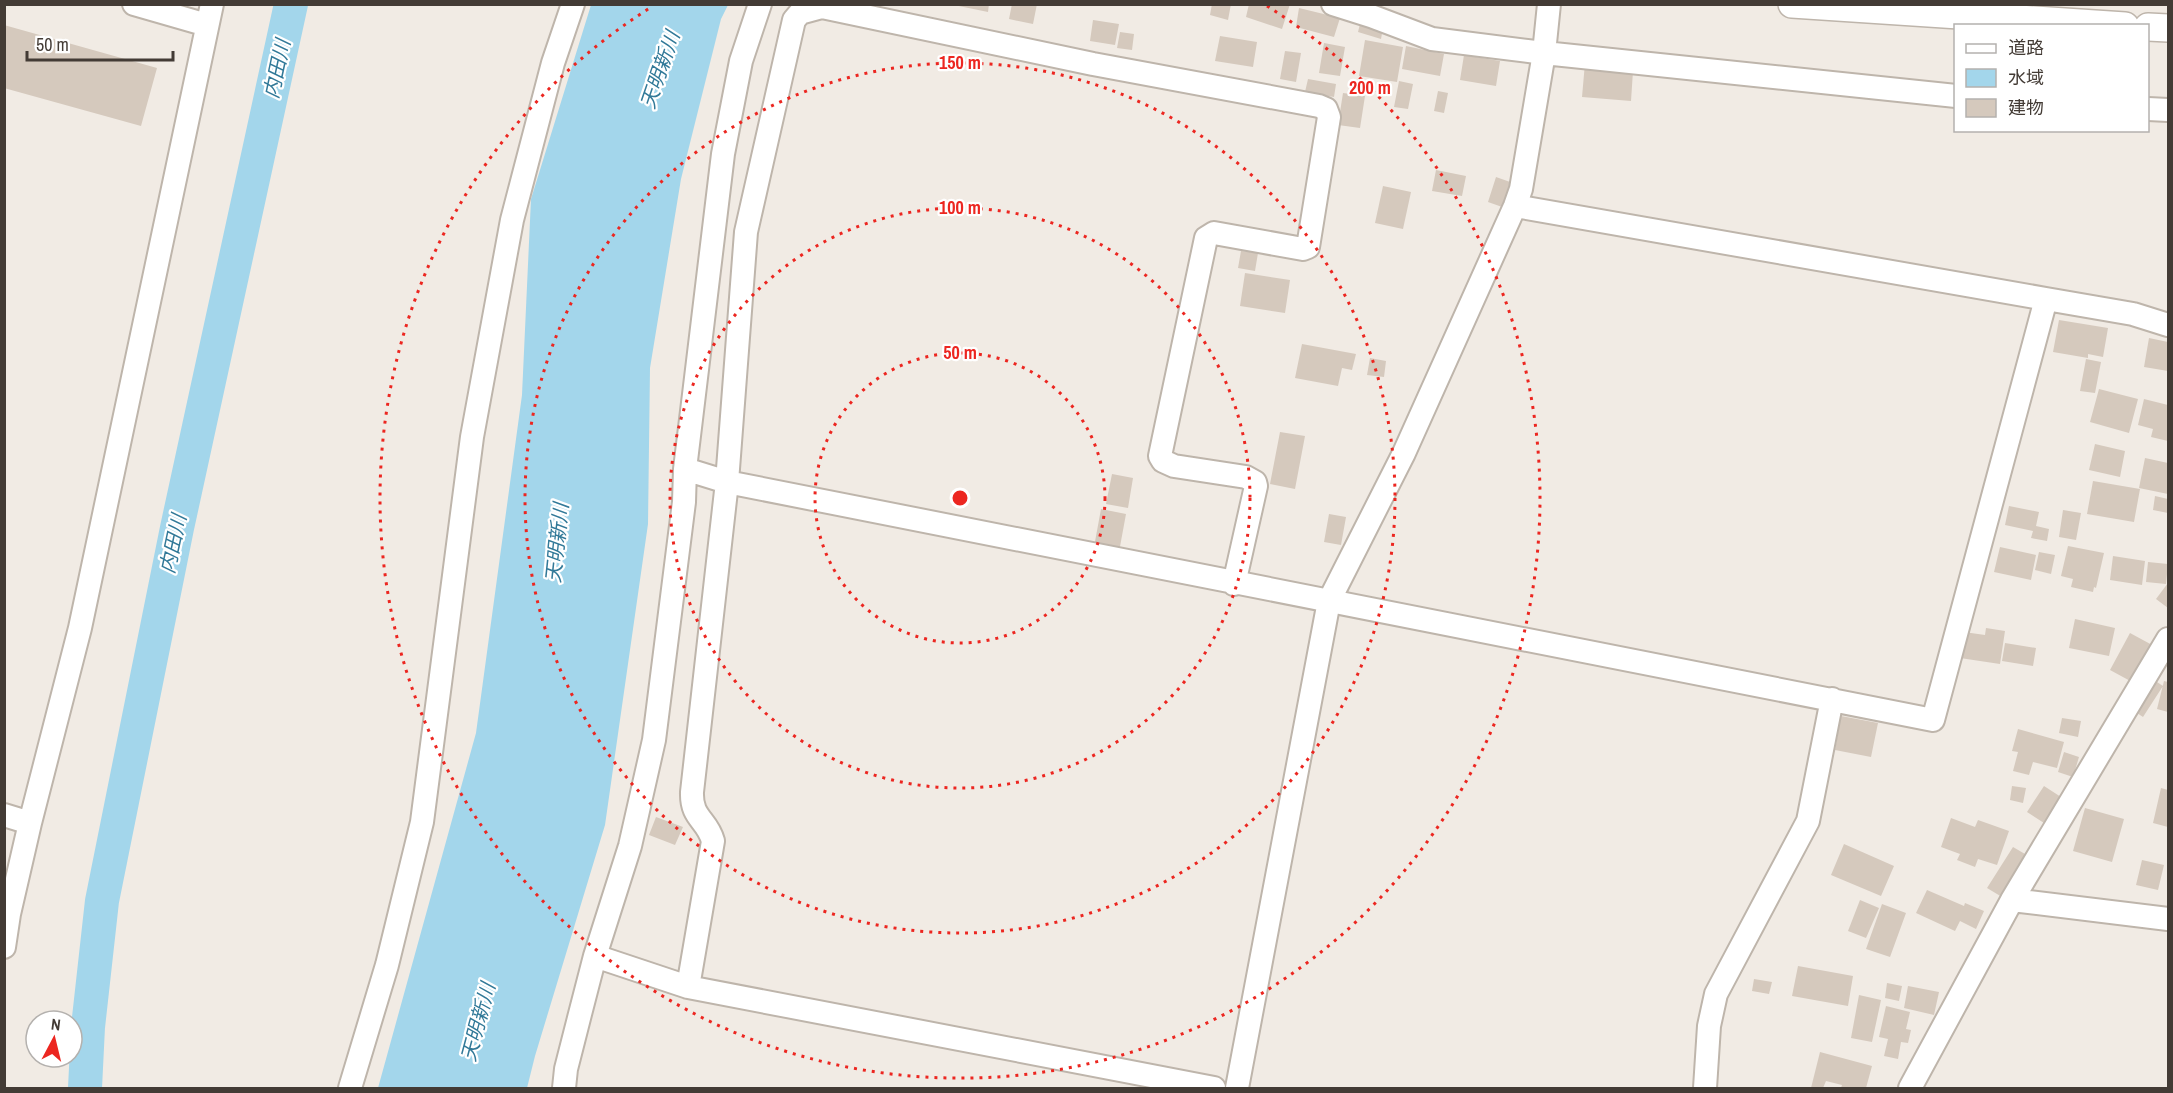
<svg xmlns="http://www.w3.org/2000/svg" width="2173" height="1093" font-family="'Archivo Narrow','Noto Sans JP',sans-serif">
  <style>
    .water { fill: #a3d6eb }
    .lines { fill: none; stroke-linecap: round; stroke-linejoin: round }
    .river { stroke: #a3d6eb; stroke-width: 34 }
    .building { fill: #d5c9bd }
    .minor-casing { stroke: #beb5ab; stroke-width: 26 }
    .tertiary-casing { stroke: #beb5ab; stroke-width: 30 }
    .minor { stroke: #fff; stroke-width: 22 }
    .tertiary { stroke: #fff; stroke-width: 27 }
    .ring { fill: none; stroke: #ec2620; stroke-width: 3; stroke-dasharray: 3 6 }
    .labels { text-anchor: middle; stroke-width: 4.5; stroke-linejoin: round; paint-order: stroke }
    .water-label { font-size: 20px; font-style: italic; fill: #317998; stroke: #fff }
    .centre { fill: #ec2620; stroke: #fff; stroke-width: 3 }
    .ring-label { font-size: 18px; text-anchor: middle; font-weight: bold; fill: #ec2620; stroke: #fff; stroke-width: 4.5; stroke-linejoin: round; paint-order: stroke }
  </style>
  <rect width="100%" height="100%" fill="#f1ebe4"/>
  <!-- water -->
  <path class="water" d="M591,5H728L721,19L681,179L650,368L648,524L605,825L535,1056L527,1088H378L476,733L522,395L531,199Z"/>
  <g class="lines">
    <!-- river -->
    <path class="river" d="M85,1088L88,1027L102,901L177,528L291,4"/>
  </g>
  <!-- building -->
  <path class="building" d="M949,4H989L988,12Z
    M1012,4H1037L1033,24L1009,19Z
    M1212,4H1231L1228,20L1210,15Z
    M1249,4H1290L1282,29L1246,17Z
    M1299,8L1340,18L1334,37L1296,27Z
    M1093,20L1119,24L1115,45L1090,41Z
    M1361,20L1383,28L1381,39L1358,32Z
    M4,25L157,68L141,126L4,88Z
    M1120,32L1134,34L1132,50L1117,48Z
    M1220,36L1257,42L1253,67L1215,61Z
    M1365,40L1403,47L1397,82L1359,76Z
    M1324,43L1345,47L1340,76L1319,73Z
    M1406,46L1444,54L1440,76L1402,69Z
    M1285,51L1301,53L1296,82L1280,79Z
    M1464,55L1500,61L1496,86L1460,80Z
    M1585,63L1633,71L1631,101L1582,97Z
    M1308,79L1336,84L1334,97L1305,92Z
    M1399,81L1413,84L1408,109L1394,107Z
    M1438,91L1448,93L1444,113L1434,111Z
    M1343,93L1365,96L1360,128L1338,125Z
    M1436,170L1466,176L1462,196L1432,191Z
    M1496,177L1513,183L1505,208L1488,202Z
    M1383,186L1411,192L1403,229L1375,223Z
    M1241,251L1258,253L1255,271L1238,268Z
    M1245,273L1290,280L1285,313L1240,306Z
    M2059,320L2108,328L2103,357L2088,354V358L2053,352Z
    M2149,338L2168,342V371L2144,367Z
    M1302,344L1356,354L1352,370L1342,368L1338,386L1295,378Z
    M1370,358L1386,361L1384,377L1367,375Z
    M2086,359L2101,362L2095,393L2080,391Z
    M2099,389L2138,399L2129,433L2090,422Z
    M2144,399L2168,405V441L2151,437L2153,429L2138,425Z
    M1280,432L1305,436L1295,489L1270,484Z
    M2095,444L2125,451L2120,477L2089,470Z
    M2145,458L2168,463V494L2139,488Z
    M1112,474L1133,478L1128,508L1106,504Z
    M2093,481L2140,489L2134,522L2087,514Z
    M2155,496L2168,499V513L2153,510Z
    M2009,506L2039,512L2036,526L2049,529L2047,541L2031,538L2033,531L2005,525Z
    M1101,509L1126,514L1119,552L1094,547Z
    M2063,510L2081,513L2076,540L2059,537Z
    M1329,514L1346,517L1341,545L1324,542Z
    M2068,546L2104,553L2096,588L2094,587L2093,592L2071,587L2073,579L2061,576Z
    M2000,547L2036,555L2031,580L1994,572Z
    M2039,552L2055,555L2051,574L2035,570Z
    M2113,556L2145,561L2142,585L2110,580Z
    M2148,562L2168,564L2166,584L2146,582Z
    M2168,583V608L2156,599Z
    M2075,619L2115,628L2109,656L2069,648Z
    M1986,628L2005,631L2000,664L1960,658L1964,632L1985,635Z
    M2130,633L2154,646L2134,683L2110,670Z
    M2005,643L2036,648L2033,666L2002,661Z
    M2151,678L2163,686L2143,717L2131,709Z
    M2164,681L2168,682V712L2157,709Z
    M1841,716L1878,723L1871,757L1835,750Z
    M2062,718L2081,721L2078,737L2059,733Z
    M2018,729L2064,742L2057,768L2033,762L2029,775L2013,771L2018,752L2012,751Z
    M2064,752L2079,757L2073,777L2058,772Z
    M2012,786L2026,788L2023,803L2010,800Z
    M2044,786L2061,797L2044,823L2027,812Z
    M2161,788L2168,790V827L2153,823Z
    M2085,808L2124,819L2112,862L2073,851Z
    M656,817L683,827L675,845L649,835Z
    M1951,818L1975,827L1978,820L2009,831L1997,865L1978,859L1975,867L1957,860L1960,854L1941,847Z
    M1844,844L1894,866L1881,896L1831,875Z
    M2013,847L2025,854L2014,872L2017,874L2002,897L1987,888Z
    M2142,860L2164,865L2158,890L2136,885Z
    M1927,890L1964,906L1965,903L1984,911L1976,929L1960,921L1955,931L1916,913Z
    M1860,900L1879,908L1866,938L1848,931Z
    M1882,904L1906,913L1890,957L1866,949Z
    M1798,966L1853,976L1848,1006L1792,996Z
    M1754,979L1772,982L1769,994L1752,991Z
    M1887,983L1902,986L1899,1001L1885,998Z
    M1908,986L1939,992L1934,1015L1904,1008Z
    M1859,995L1881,1000L1872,1042L1851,1038Z
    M1886,1006L1910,1012L1906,1029L1911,1030L1908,1043L1901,1042L1898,1059L1884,1056L1888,1039L1879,1037Z
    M1820,1052L1872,1066L1866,1088H1841L1842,1085L1826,1081L1823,1088H1811Z"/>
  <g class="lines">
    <!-- minor casing -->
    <g class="minor-casing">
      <path id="minor" d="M134,4L207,25
        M1333,4L1371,16L1432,39L1544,53L1956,96
        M2148,109L2168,110
        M1515,206L2046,299L2133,314L2168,325
        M685,469L727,482L1933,720L2046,299
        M4,815L30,823
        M2012,900L2168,919
        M4,947L9,914L30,823L80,628L212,4
        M595,956L688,987L1214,1088
        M688,987L713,841C707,819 691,819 692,792L727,482L746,232L794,20L800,13L822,7L1093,64L1319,106L1326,109L1329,117L1308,247L1303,249L1214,233L1206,238L1160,456L1163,461L1174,466L1246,477L1255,482L1256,486L1234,584
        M350,1088L387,965L422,822L472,437L512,220L553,63L573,4
        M564,1088L566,1069L579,1018L595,956L630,846L654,740L684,502L685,469L723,154L741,61L760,4
        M1237,1088L1329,601L1404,453L1515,206L1521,189L1544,53L1549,4
        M1705,1088L1709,1026L1716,994L1808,821L1832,699
        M1910,1088L2012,900L2168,639"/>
    </g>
    <!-- tertiary casing -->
    <g class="tertiary-casing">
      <path id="tertiary" d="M1792,4L2125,26
        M2148,27L2168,28"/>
    </g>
    <!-- minor -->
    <use href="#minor" class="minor"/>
    <!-- tertiary -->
    <use href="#tertiary" class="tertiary"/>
  </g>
  <!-- distance rings -->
  <g class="ring">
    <circle cx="960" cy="498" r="145"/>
    <circle cx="960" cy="498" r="290"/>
    <circle cx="960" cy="498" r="435"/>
    <path d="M1267 6A580 580 0 1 1 653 6"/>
  </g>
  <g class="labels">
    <!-- water labels -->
    <g class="water-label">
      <text transform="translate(277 69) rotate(-78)" y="7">内田川</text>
      <text transform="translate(660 70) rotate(-71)" y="7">天明新川</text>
      <text transform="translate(557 543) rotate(-84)" y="7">天明新川</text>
      <text transform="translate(173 544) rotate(-78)" y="7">内田川</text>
      <text transform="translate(478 1022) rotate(-75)" y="7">天明新川</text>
    </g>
  </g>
  <circle cx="960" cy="498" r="9" class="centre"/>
  <g class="ring-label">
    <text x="960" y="69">150 m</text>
    <text x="1370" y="94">200 m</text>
    <text x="960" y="214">100 m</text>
    <text x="960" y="359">50 m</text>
  </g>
  <!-- border -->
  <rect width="2173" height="1093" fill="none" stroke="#433b35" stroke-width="12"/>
  <!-- legend -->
  <rect x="1954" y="24" width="195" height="108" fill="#ffffff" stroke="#b4b1ae" stroke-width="1.5"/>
  <rect x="1966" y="44" width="30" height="9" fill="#ffffff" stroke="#b4b1ae" stroke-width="1.5"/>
  <text x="2008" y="54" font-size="18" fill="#433b35">道路</text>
  <rect x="1966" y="69" width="30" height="18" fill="#a3d6eb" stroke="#b4b1ae" stroke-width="1.5"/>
  <text x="2008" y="84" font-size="18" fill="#433b35">水域</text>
  <rect x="1966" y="99" width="30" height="18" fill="#d5c9bd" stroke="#b4b1ae" stroke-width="1.5"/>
  <text x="2008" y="114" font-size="18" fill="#433b35">建物</text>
  <!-- north arrow -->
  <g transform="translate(54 1039) rotate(7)"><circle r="28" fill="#ffffff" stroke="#b4b1ae" stroke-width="1.5"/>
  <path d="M0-4.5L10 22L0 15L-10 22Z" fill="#ec2620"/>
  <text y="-9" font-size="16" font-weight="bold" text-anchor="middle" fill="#433b35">N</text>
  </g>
  <!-- scale -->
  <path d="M27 51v9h146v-9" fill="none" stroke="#433b35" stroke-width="3"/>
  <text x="36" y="51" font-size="18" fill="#433b35" stroke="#ffffff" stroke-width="4.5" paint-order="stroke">50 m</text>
</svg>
